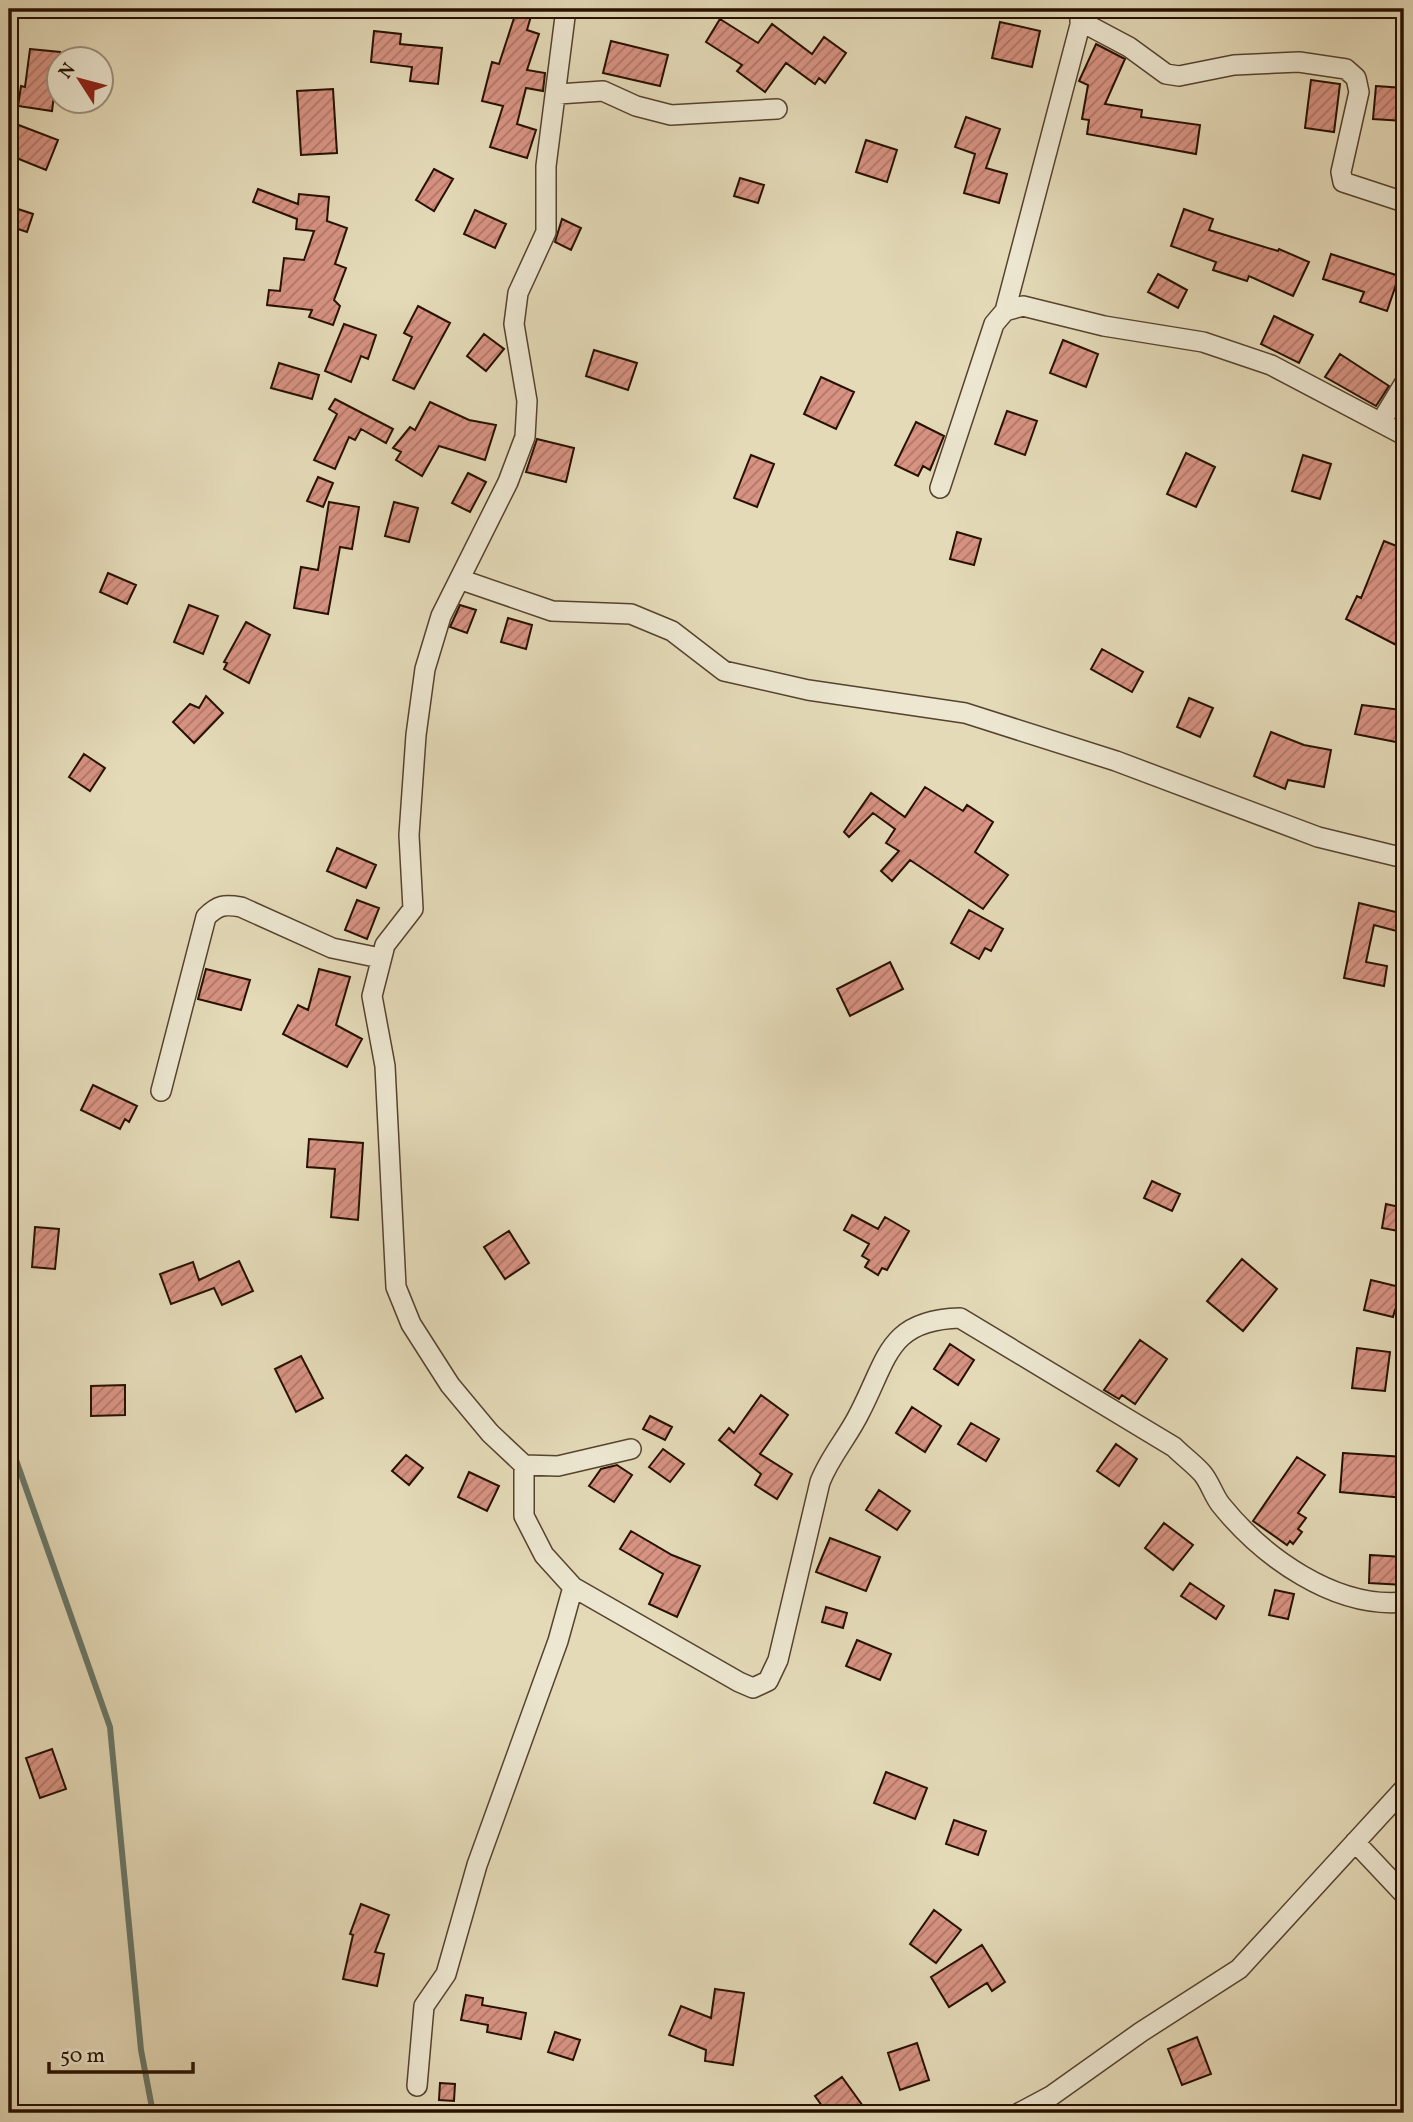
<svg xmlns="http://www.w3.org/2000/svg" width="1413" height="2122" font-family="Vollkorn,serif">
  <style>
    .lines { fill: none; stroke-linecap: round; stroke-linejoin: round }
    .stream { stroke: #697769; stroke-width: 6 }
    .building { fill: url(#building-hatch); stroke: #271000; stroke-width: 2 }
    .street-casing { stroke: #56422e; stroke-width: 22 }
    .street { stroke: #ede7d1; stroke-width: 19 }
  </style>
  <defs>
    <pattern id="building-hatch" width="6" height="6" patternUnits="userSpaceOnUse" patternTransform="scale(1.75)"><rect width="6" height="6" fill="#d89383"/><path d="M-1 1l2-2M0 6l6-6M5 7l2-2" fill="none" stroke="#af7769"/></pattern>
  </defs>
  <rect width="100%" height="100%" fill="#e4dab8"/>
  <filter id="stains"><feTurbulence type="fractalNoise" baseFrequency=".00286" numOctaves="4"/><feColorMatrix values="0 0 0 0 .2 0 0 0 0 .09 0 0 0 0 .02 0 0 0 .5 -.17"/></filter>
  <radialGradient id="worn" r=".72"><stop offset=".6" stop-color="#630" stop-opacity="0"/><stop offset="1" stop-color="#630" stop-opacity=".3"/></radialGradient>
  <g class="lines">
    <!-- stream -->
    <path class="stream" d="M9,1440L110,1727L141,2050L153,2113"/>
  </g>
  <!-- building -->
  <path class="building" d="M517,9H533L527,30L539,34L527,70L545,73L543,91L526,88L517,124L536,130L527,158L490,147L503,106L482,101L492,62L499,64Z
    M720,19L758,43L772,24L812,54L824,37L846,53L825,83L819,78L815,84L786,63L765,92L737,71L742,65L706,42Z
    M1000,22L1040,31L1032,67L992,58Z
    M374,31L401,34L400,44L442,48L438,84L410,81L412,67L371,62Z
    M611,41L668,55L660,86L603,73Z
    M1096,44L1125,59L1105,104L1142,110L1141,117L1200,125L1196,154L1087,134L1089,120L1082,119L1088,85L1079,81Z
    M30,49L60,52V80H56L52,111L18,106L21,86L25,87Z
    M1311,80L1340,84L1334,132L1305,128Z
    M1376,86L1404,88V121L1373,119Z
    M333,89L337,153L301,155L297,91Z
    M966,117L1000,129L986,168L1007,174L999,203L964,193L975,154L955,147Z
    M16,124L58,140L46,170L9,155V142Z
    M866,140L897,150L887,182L856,172Z
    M434,169L453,179L434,211L416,200Z
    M740,178L764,185L758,203L734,196Z
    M258,189L298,204L299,194L329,197L327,221L347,228L335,264L346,268L334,300L340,306L333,325L309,317L312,310L267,305L269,290L280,291L284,258L304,260L314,231L296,229L297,219L253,202Z
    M9,206L33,214L27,232L9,226Z
    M1184,209L1213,219L1209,230L1278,251L1279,249L1309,262L1293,296L1249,276L1247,281L1213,270L1216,262L1171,246Z
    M475,210L506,224L495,248L464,234Z
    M562,219L581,228L571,250L555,242Z
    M1331,254L1399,276L1387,311L1360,302L1364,292L1323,279Z
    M1158,274L1187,290L1178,308L1148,292Z
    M418,306L450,323L414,389L393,380L412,337L404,333Z
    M1274,316L1313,335L1299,363L1261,344Z
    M344,324L376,335L368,359L361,356L351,382L325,371Z
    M484,334L504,349L486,371L467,356Z
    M1063,340L1098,354L1086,387L1050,373Z
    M594,350L637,363L628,390L586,376Z
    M1340,354L1389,386L1376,406L1325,377Z
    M279,363L319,375L312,399L271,388Z
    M821,377L854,392L836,429L804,414Z
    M335,399L393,429L386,443L361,429L355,440L349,437L335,469L314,460L337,414L329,409Z
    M430,402L469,420L496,425L485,460L439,446L422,476L396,460L401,452L393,448L410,427L415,430Z
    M1007,411L1037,421L1025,455L995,444Z
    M916,422L944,436L930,470L923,466L918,476L895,465Z
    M537,439L574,448L566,482L526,472Z
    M1186,453L1215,467L1196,507L1167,494Z
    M751,455L774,464L757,507L734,498Z
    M1303,455L1331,464L1320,499L1292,491Z
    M468,473L486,482L470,512L452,503Z
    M318,477L333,483L323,507L307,501Z
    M329,502L359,507L352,549L340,547L328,614L294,608L301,567L318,570Z
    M394,502L418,508L409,542L385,536Z
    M957,532L981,539L974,565L950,559Z
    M1384,541L1404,549V649L1346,619L1357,596L1361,598Z
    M108,573L136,585L127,604L100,592Z
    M189,605L218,616L203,654L174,642Z
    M460,605L476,610L467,633L450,627Z
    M508,618L532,625L526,649L501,642Z
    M246,622L270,635L249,683L224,669L227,663L224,662Z
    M1102,649L1143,672L1132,692L1091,669Z
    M206,696L223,713L194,743L173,722L190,704L199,708Z
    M1189,698L1213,708L1200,737L1177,727Z
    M1362,705L1402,710L1396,742L1355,734Z
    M1271,732L1304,745L1331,750L1324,787L1288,780L1285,789L1254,776Z
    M84,754L105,768L90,791L69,777Z
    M925,787L963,811L967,805L993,822L975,852L1008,875L983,909L910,860L892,881L881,871L899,851L886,843L895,829L873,813L849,837L844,832L871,793L905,817Z
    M337,848L376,865L366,888L327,871Z
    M357,900L379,908L367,939L345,930Z
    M1359,903L1404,914V933L1374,925L1366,962L1387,966L1384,986L1344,978Z
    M969,910L1003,929L991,951L985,948L979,959L951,943Z
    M890,962L903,989L850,1016L837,989Z
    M206,969L250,980L241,1010L198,999Z
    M319,969L350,977L336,1025L362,1039L347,1067L283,1034L298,1005L308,1010Z
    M93,1085L137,1106L129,1122L125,1119L120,1129L81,1110Z
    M309,1139L363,1143L358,1220L331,1217L335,1169L307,1167Z
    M1152,1181L1180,1194L1172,1211L1144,1198Z
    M1386,1204L1404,1208V1232L1382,1228Z
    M852,1215L878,1229L885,1217L909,1231L887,1270L882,1268L878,1275L865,1267L869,1260L862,1256L869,1244L844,1230Z
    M35,1227L59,1229L55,1269L32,1267Z
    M509,1231L529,1263L505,1279L484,1247Z
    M1242,1259L1277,1289L1243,1331L1207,1301Z
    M239,1261L253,1291L222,1305L214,1288L171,1304L160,1274L193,1262L199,1280Z
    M1371,1280L1404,1288V1314L1395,1310L1393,1317L1364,1310Z
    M1140,1340L1167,1359L1135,1404L1122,1395L1119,1399L1104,1390Z
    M950,1344L974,1360L958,1385L934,1369Z
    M1357,1348L1390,1352L1385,1391L1352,1388Z
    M301,1356L323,1398L296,1412L275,1369Z
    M125,1385V1415L91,1416V1386Z
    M761,1395L788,1415L760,1454L792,1474L777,1499L755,1485L761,1474L719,1440L729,1428L734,1433Z
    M912,1407L941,1426L925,1452L896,1433Z
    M650,1416L672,1427L665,1440L643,1429Z
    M971,1423L999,1439L986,1461L958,1444Z
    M1116,1444L1137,1459L1119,1486L1097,1471Z
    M663,1449L684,1464L670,1482L649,1467Z
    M1343,1453L1404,1457V1498L1340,1492Z
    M406,1455L423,1468L409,1485L392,1471Z
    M1297,1457L1325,1475L1298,1513L1306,1518L1298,1529L1302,1532L1293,1544L1290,1541L1287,1545L1253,1521Z
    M617,1465L632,1475L614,1502L589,1486L601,1469Z
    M469,1472L499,1486L487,1511L458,1497Z
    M879,1490L910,1511L897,1530L866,1510Z
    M1164,1523L1193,1545L1173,1570L1145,1548Z
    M631,1531L672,1555L700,1566L677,1617L649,1604L663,1574L620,1549Z
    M830,1538L880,1557L866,1591L816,1572Z
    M1370,1555L1404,1557V1585L1369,1583Z
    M1190,1583L1224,1606L1216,1619L1181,1596Z
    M1275,1590L1294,1594L1288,1619L1269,1615Z
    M826,1607L847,1613L843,1628L822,1622Z
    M857,1640L891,1654L880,1680L846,1666Z
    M52,1749L66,1789L40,1798L26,1758Z
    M886,1772L927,1788L915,1819L874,1803Z
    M954,1820L986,1831L978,1855L946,1844Z
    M361,1904L389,1915L375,1952L384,1954L377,1986L343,1979L353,1935L350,1934Z
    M934,1910L961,1930L936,1963L910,1944Z
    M982,1945L1005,1982L992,1991L987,1983L949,2007L931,1977Z
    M715,1989L744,1993L733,2065L705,2061L706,2050L669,2035L681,2006L711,2018Z
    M466,1995L483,1998L482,2005L526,2013L521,2039L487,2032L488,2025L461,2020Z
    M555,2032L580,2040L573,2060L548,2052Z
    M1197,2037L1211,2074L1182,2085L1168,2049Z
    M917,2043L929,2080L900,2090L888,2053Z
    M842,2077L868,2113H827L815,2096Z
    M440,2083L455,2084L454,2101L439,2100Z"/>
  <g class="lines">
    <!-- street casing -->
    <g class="street-casing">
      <path id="street" d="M1080,21L1129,47L1166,74L1179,76L1234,65L1299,62L1346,69L1356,78L1359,92L1341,172L1343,182L1404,202
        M558,94L603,91L636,106L671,115L777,109
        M1005,311L1084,10
        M1381,422L1404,384
        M940,488L994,324L1005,311L1023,306L1104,326L1203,342L1271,365L1404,435
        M462,580L552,611L631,614L672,631L724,671L808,690L965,713L1116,761L1318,837L1404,858
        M161,1091L206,917C218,905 224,904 241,907L332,948L380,958
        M524,1465L558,1466L631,1449
        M573,1587L739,1682L753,1688L768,1681L778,1660L820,1482C830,1456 848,1437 860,1412C888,1358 888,1320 960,1318L1174,1447C1183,1456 1194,1464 1202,1473C1210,1482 1213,1495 1221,1505C1263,1557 1335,1609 1404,1602
        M1355,1842L1404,1894
        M417,2086L424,2006L446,1974L477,1865L558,1641L573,1587L544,1555L524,1516V1465L490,1433L450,1385L411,1324L396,1287L385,1066L372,996L385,945L413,909L409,835L416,735L425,669L441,616L508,482L525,437L527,401L514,324L518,293L546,232V166L566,9
        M1019,2113L1051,2096L1141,2032L1239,1969L1404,1789"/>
    </g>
    <!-- street -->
    <use href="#street" class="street"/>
  </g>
  <!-- margin -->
  <rect width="1413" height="2122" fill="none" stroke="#e4dab8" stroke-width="35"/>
  <rect x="10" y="10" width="1392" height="2101" fill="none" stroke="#271000" stroke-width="3.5"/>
  <rect x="18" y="18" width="1378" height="2087" fill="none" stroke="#271000" stroke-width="2"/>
  <!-- north arrow -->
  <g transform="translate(80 80) rotate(306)"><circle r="33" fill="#ede7d1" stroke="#9e917d" stroke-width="2"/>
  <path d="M0-5L12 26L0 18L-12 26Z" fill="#8f2418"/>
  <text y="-10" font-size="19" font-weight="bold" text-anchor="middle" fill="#271000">N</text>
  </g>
  <!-- scale -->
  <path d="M49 2062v10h144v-10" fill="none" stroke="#271000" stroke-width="3.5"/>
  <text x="60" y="2062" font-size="21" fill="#271000" stroke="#ede7d1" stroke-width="5" paint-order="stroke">50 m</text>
  <rect width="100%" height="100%" filter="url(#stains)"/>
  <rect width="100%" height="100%" fill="url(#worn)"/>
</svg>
